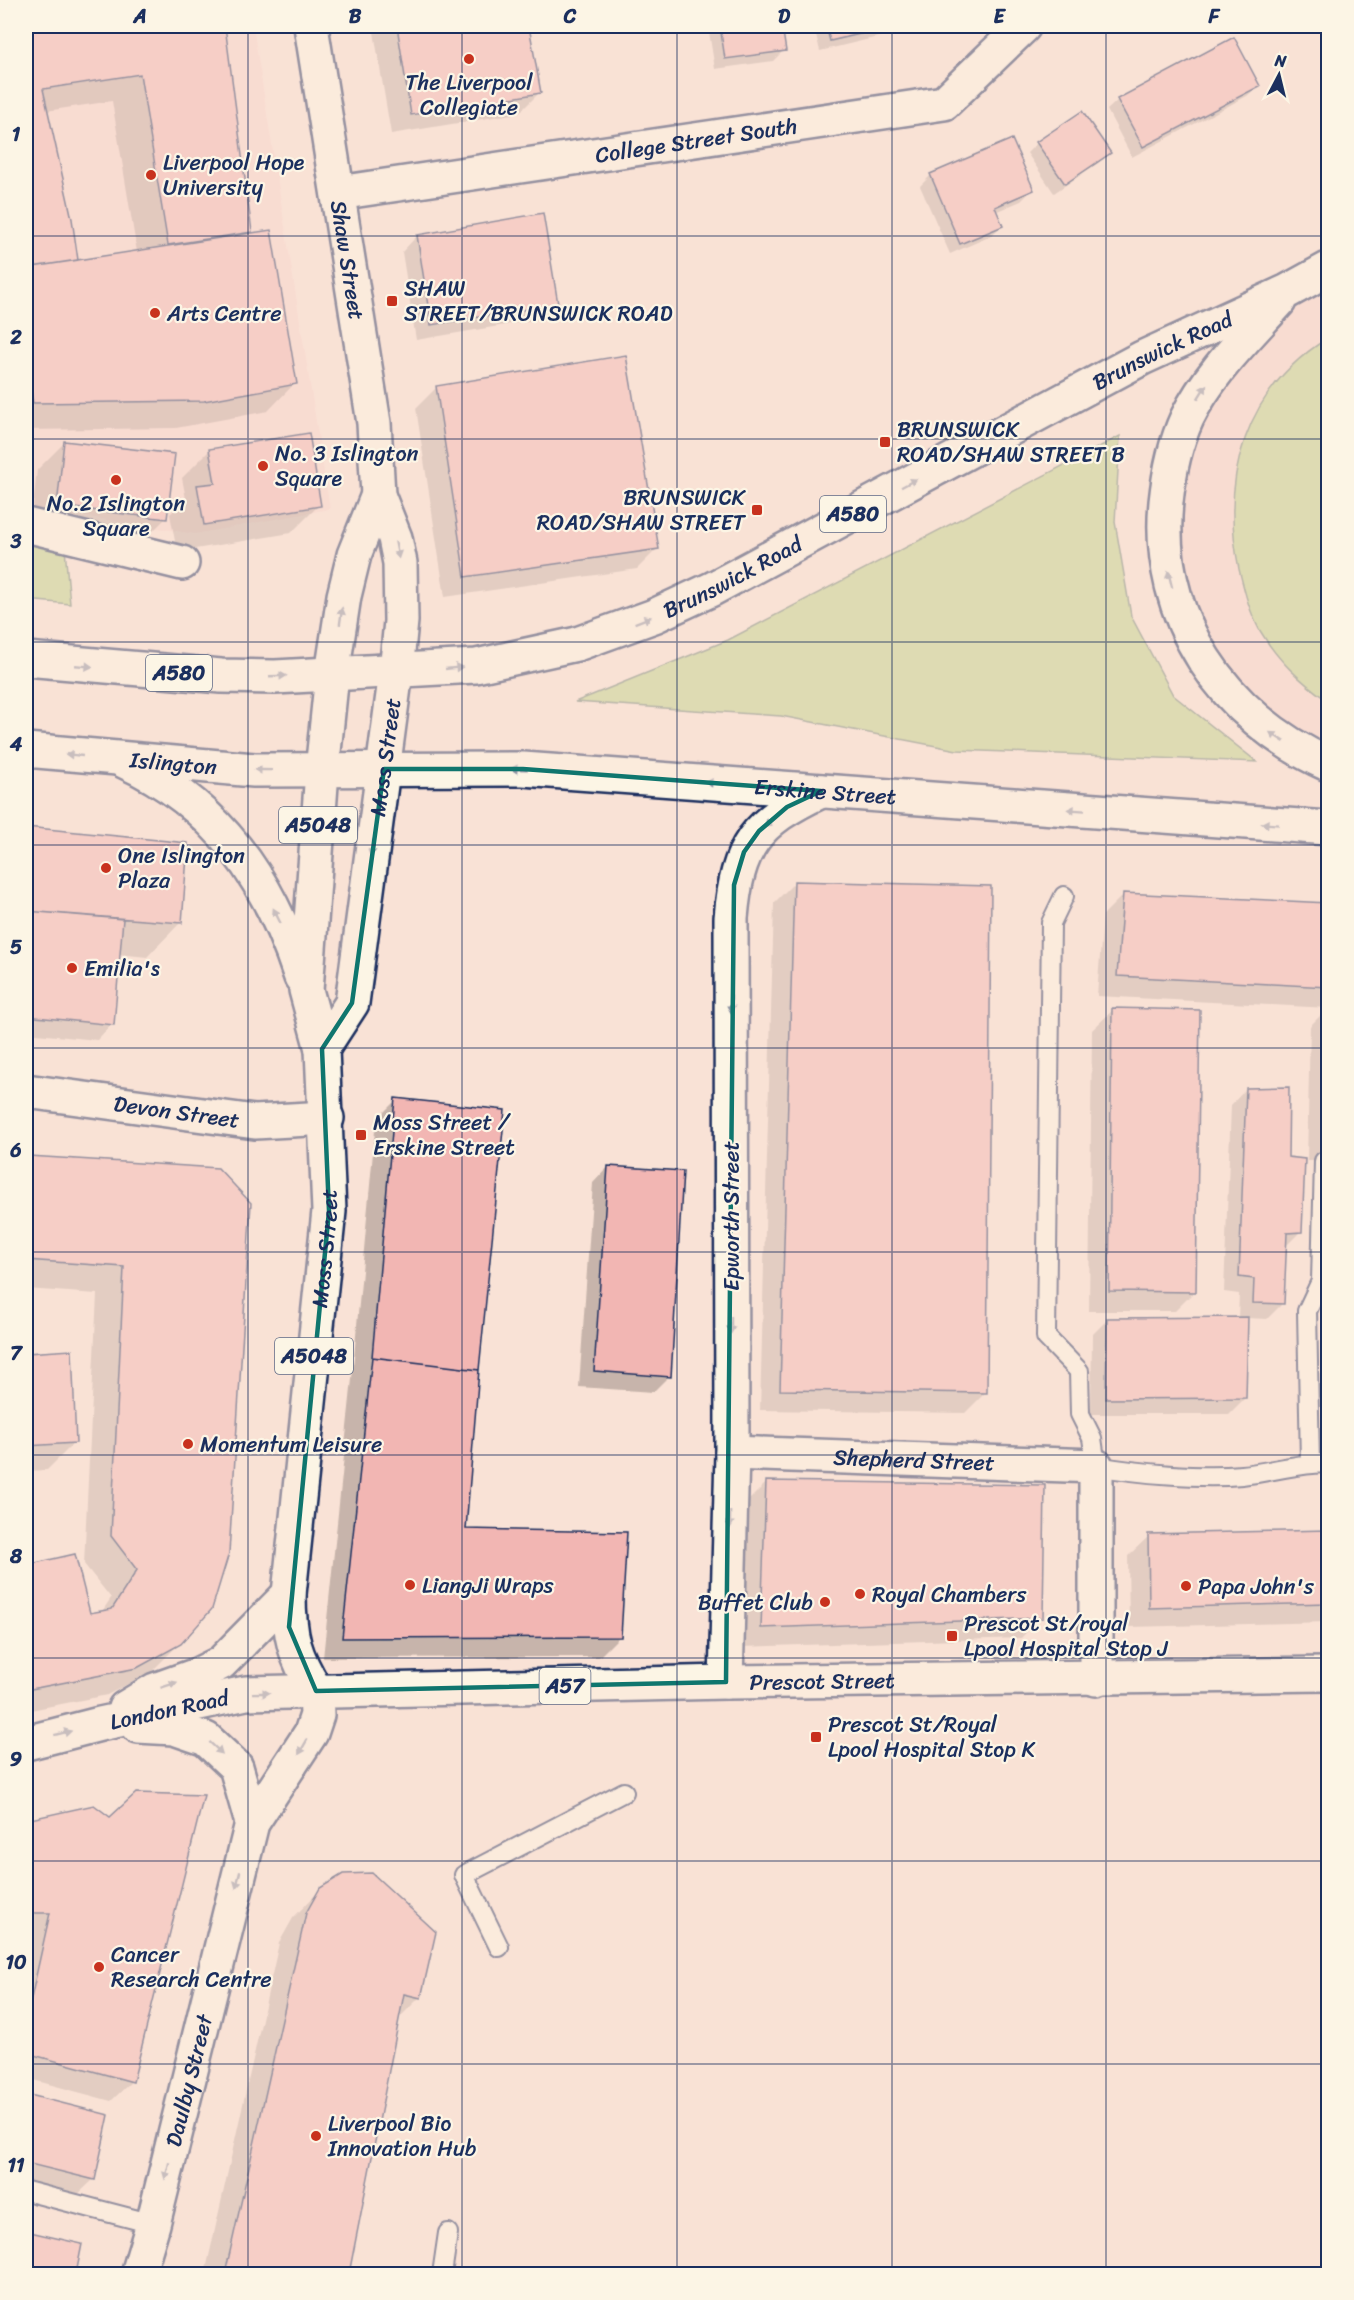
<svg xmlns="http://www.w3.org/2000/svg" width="1354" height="2300" font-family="Sriracha,sans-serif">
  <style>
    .built { fill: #f7d5cc }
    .green { fill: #bdd38a; stroke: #6c8174; stroke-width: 1.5 }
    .shadow { fill: #0003; fill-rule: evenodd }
    .building { fill: #f2b6b3; stroke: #1b2f5e; stroke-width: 1.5 }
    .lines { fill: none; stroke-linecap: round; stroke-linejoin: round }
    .service-casing { stroke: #1b2f5e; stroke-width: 22 }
    .minor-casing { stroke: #1b2f5e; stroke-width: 38 }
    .tertiary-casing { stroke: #1b2f5e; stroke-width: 38 }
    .primary-casing { stroke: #1b2f5e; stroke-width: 38 }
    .trunk-casing { stroke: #1b2f5e; stroke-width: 38 }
    .service { stroke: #fcf5e5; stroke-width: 18 }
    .minor { stroke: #fcf5e5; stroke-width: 33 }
    .tertiary { stroke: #fcf5e5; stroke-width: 33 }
    .primary { stroke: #fcf5e5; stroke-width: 33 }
    .trunk { stroke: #fcf5e5; stroke-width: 33 }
    .oneway { fill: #8c92a2 }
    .marked { fill: none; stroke: #0f766e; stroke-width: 4.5; stroke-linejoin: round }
    .grid { fill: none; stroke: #1b2f5e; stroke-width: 1.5; stroke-opacity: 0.55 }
    .poi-dot { fill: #c8321e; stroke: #fcf5e5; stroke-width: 2 }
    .labels { text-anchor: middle; stroke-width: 4.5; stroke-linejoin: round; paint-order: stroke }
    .shield { fill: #fcf5e5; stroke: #5e6a86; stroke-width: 1.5 }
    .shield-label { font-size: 21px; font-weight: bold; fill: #1b2f5e }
    .poi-label { font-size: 22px; fill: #1b2f5e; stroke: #fcf5e5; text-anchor: start }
    .street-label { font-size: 22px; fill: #1b2f5e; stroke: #fcf5e5 }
    .neatline { fill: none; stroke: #1b2f5e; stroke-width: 2 }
    .grid-label { font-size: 20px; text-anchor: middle; font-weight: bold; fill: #1b2f5e }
  </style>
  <rect width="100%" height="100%" fill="#f9e2d6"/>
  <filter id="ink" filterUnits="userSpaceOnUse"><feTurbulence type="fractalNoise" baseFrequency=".0167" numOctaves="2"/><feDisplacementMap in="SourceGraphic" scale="12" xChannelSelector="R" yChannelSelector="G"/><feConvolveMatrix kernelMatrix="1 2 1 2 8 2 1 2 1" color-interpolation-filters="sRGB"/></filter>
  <g filter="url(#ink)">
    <!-- built -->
    <path class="built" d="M26,26H253L330,509L195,534L26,507Z
      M1328,269V764L1268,731L1169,578L1187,419Z"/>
    <!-- green -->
    <path class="green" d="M1328,338V701C1300,681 1277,660 1259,629C1249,611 1244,589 1239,569C1220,477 1245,389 1328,338Z
      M1120,436L1115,522L1131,616L1173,695L1257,762L957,750L781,716L575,702L728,640Z
      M26,542L65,549L70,604L26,600Z"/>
    <!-- shadow -->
    <path class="shadow" d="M26,26H224L251,234L295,383L268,411L176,428L26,430ZM112,101L137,252L77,262L46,111Z
      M373,26H528L539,93L519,113L391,134Z
      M708,26H781L784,50L773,61L715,69Z
      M814,26H892L882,36L820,51Z
      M1285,26H1305L1289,34Z
      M1258,86L1247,96L1132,157L1107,110L1118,100Z
      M1037,143L1109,153L1098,163L1054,193L1027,153Z
      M931,175L1032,190L1021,201L995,212L1001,226L991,236L950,254L920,186Z
      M417,236L556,304L540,319L416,340L402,252Z
      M625,357L658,548L637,569L445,597L416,408L436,388Z
      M65,442L166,518L138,546L30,533L37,470Z
      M210,450L319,505L291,533L177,552L170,514L186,499L182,478Z
      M26,829L186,845L181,922L147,957L118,954L112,1024L97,1040L26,1033Z
      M794,883L985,1393L965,1413L760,1410L774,903Z
      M1124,894L1328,904V1300H1323L1324,1161H1307L1310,1026L1328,1008L1097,996L1103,915Z
      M1113,1010L1195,1291L1175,1311H1089L1092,1030Z
      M1246,1089L1287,1159L1301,1231L1285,1247L1283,1303L1267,1319L1246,1318L1245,1398L1229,1414H1091L1092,1335L1108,1319H1238L1239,1294L1224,1292L1231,1105Z
      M396,1100L503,1111L464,1531L619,1637L599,1657L323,1658L352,1379L376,1120Z
      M29,1157L217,1169L180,1643L152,1671L107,1695L26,1711V1567L74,1556L89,1615L101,1613L111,1598L84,1564L97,1294L26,1289V1161Z
      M608,1167L669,1376L653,1392L579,1387L593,1183Z
      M70,1352L75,1442L47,1470L26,1471V1355Z
      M767,1482L1041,1617L1021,1638L741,1647L746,1503Z
      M1328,1532V1622L1129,1627L1128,1556L1149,1536Z
      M94,1807L132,2081L111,2101L26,2078V1955L31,1933H26V1821Z
      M321,1889L420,1997L398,2019L347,2274H205L279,1943L293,1918Z
      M26,2096L107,2116L93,2180L77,2195L26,2182Z
      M26,2233L80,2245L74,2274H26Z"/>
    <!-- building -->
    <path class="building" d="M26,26H225L252,232L168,245L140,74L43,89L72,219L78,260L26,268Z
      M397,26H529L541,93L411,115Z
      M720,26H782L786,51L725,59Z
      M826,26H894L830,41Z
      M1234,37L1260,86L1143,147L1117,99Z
      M1082,111L1111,153L1065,184L1036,142Z
      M1012,139L1034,190L995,207L1003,226L960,244L930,174Z
      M543,213L558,304L431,325L417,235Z
      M271,230L297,384L204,401L33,403L26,357V268Z
      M626,355L659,549L465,577L436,386Z
      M309,433L321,506L204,525L197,485L215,483L209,449Z
      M64,441L175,454L167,519L57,506Z
      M26,827L188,843L182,923L26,911Z
      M794,881L991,886L987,1393L780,1390Z
      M1123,893L1328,903V987L1117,976Z
      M26,911L123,919L114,1025L26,1016Z
      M1112,1008L1200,1010L1196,1292L1109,1291Z
      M1289,1087L1288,1157L1305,1159L1302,1232L1287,1233L1284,1304L1253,1303L1254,1279L1239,1277L1246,1088Z
      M395,1098L505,1110L479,1370L372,1357Z
      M29,1156L218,1168L251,1203L229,1553L212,1609L181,1644L137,1668L26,1690V1565L75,1554L90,1613L112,1609L137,1570L111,1536L124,1267L26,1260Z
      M608,1166L683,1171L671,1377L594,1371Z
      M1248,1317L1246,1398L1106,1399L1107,1318Z
      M72,1350L76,1443L26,1446V1353Z
      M372,1357L479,1370L466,1529L627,1532L621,1637L342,1638Z
      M766,1481L1045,1485L1043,1618L761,1628Z
      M1328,1530V1603L1149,1608L1148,1534Z
      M136,1793L204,1795L133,2082L26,2053V2021L50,1913H26V1820L94,1805L110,1817Z
      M372,1873L436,1932L421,1998L404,1994L349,2274H225L306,1913L320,1888L343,1874Z
      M26,2094L109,2115L95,2180L26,2163Z
      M26,2231L82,2244L76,2274H26Z"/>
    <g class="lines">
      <!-- service casing -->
      <g class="service-casing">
        <path id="service" d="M1064,896L1051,923L1046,1337L1079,1371L1080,1414L1092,1438L1096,1466C1138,1473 1199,1479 1242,1475C1271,1472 1299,1463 1328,1463
          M1310,1463L1307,1311L1321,1281L1324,1161
          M499,1947L464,1875L624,1792
          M26,2191L153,2224
          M442,2274L448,2233"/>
      </g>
      <!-- minor casing -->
      <g class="minor-casing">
        <g id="minor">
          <path id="s1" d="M338,193L944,103L1024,26"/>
          <path d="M26,525L182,563"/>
          <path id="s2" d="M26,1091L255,1122L327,1118"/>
          <path id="s3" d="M732,1453L1096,1466V1679"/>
          <path d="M726,1682L732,1453L731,918C737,846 755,822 821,791"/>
        </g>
      </g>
      <!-- tertiary casing -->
      <g class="tertiary-casing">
        <g id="tertiary">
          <path id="s4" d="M311,26L374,423L378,495L395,538L400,563L401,621L396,672"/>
          <path d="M332,674L344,596L354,555L378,495"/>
          <path id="s5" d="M138,2274L153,2224L252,1823L311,1733L317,1715L316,1691"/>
        </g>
      </g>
      <!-- primary casing -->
      <g class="primary-casing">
        <g id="primary">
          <path d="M122,760C218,804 269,879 301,977"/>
          <path id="s6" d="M322,1049L352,1003L396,672"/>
          <path id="s7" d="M316,1691C294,1655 289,1636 289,1594L329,1211L322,1049L306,990L322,771L332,674"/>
          <path d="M125,1708L155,1690L197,1675L221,1663L289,1594"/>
          <path d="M138,1726L174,1728L206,1739L236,1767L252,1823"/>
          <path id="s8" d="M26,1743L100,1724L246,1693L726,1682L1328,1674"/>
        </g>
      </g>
      <!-- trunk casing -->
      <g class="trunk-casing">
        <g id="trunk">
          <path d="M1279,301C1246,338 1209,373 1187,418C1175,444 1169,473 1166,502C1155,618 1224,718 1328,764"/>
          <path id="s9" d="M26,659L221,676L275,677L476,666L577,644L654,616L712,589L1142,358L1288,291L1328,269"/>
          <path id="s10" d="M26,750L254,770L523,769L1328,828"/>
        </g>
      </g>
      <!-- service -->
      <use href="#service" class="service"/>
      <!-- minor -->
      <use href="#minor" class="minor"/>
      <!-- tertiary -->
      <use href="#tertiary" class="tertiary"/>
      <!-- primary -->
      <use href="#primary" class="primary"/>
      <!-- trunk -->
      <use href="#trunk" class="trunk"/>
    </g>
    <!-- one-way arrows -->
    <defs><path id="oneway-solid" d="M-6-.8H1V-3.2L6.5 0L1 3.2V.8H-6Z" transform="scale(1.5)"/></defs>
    <g class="oneway">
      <use href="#oneway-solid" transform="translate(1202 392) rotate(-58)"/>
      <use href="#oneway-solid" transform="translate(909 483) rotate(-28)"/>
      <use href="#oneway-solid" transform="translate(397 550) rotate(79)"/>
      <use href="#oneway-solid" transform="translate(1170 579) rotate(-104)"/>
      <use href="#oneway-solid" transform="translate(341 616) rotate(-82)"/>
      <use href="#oneway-solid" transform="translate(643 620) rotate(-21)"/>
      <use href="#oneway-solid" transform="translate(84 666) rotate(5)"/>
      <use href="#oneway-solid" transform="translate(454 668) rotate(-6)"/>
      <use href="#oneway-solid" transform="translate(278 676) rotate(-2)"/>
      <use href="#oneway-solid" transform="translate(1277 737) rotate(-147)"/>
      <use href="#oneway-solid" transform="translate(74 755) rotate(-174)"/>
      <use href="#oneway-solid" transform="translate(519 769) rotate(-178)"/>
      <use href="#oneway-solid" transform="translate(263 770) rotate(-179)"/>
      <use href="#oneway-solid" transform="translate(714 783) rotate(-176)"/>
      <use href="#oneway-solid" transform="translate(1076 810) rotate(-176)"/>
      <use href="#oneway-solid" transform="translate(771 821) rotate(139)"/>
      <use href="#oneway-solid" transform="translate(1270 824) rotate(-176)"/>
      <use href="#oneway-solid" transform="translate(372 848) rotate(99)"/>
      <use href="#oneway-solid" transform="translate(277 916) rotate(-116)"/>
      <use href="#oneway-solid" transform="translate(731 1004) rotate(90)"/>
      <use href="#oneway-solid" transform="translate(731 1325) rotate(90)"/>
      <use href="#oneway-solid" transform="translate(730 1520) rotate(91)"/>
      <use href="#oneway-solid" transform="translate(169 1685) rotate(-19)"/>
      <use href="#oneway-solid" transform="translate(261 1693) rotate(-1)"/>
      <use href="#oneway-solid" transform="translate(63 1733) rotate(-14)"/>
      <use href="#oneway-solid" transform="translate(303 1747) rotate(120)"/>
      <use href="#oneway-solid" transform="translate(216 1748) rotate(43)"/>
      <use href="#oneway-solid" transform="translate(238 1880) rotate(104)"/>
      <use href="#oneway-solid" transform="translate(167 2171) rotate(104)"/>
    </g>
  </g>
  <!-- marked area -->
  <path d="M0 0H1354V2300H0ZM384,769H523L821,791L787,807L759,831L744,852L734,885L726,1682L316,1691L289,1627L329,1211L322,1049L352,1003Z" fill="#f9e2d6" fill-opacity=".55" fill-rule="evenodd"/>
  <path class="marked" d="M384,769H523L821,791L787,807L759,831L744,852L734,885L726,1682L316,1691L289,1627L329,1211L322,1049L352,1003Z"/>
  <!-- grid -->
  <path class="grid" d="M248,26V2274M462,26V2274M677,26V2274M892,26V2274M1106,26V2274M26,236H1328M26,439H1328M26,642H1328M26,845H1328M26,1048H1328M26,1252H1328M26,1455H1328M26,1658H1328M26,1861H1328M26,2064H1328"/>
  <!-- markers -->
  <g class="poi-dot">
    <circle cx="469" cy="59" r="6"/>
    <circle cx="151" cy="175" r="6"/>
    <rect x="386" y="295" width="12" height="12" rx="3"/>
    <circle cx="155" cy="313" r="6"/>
    <rect x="879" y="436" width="12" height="12" rx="3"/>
    <circle cx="263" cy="466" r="6"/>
    <circle cx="116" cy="480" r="6"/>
    <rect x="751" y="504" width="12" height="12" rx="3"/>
    <circle cx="106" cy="868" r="6"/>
    <circle cx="72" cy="968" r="6"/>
    <rect x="355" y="1129" width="12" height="12" rx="3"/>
    <circle cx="188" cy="1444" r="6"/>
    <circle cx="410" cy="1585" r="6"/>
    <circle cx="1186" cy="1586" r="6"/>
    <circle cx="860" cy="1594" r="6"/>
    <circle cx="825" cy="1602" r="6"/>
    <rect x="946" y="1630" width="12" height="12" rx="3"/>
    <rect x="810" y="1731" width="12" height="12" rx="3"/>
    <circle cx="99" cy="1967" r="6"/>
    <circle cx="316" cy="2136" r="6"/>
  </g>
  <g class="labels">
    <!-- shield labels -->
    <g class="shield">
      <rect x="820" y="496" width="66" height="36" rx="4.5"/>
      <rect x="146" y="655" width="66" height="36" rx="4.5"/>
      <rect x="279" y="807" width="78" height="36" rx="4.5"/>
      <rect x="275" y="1338" width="78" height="36" rx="4.5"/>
      <rect x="539.5" y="1668" width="51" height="36" rx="4.5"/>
    </g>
    <g class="shield-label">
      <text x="853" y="521">A580</text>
      <text x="179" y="680">A580</text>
      <text x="318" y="832">A5048</text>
      <text x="314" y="1363">A5048</text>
      <text x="565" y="1693">A57</text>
    </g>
    <!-- poi labels -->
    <g class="poi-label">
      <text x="469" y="90" text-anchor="middle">The Liverpool<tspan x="469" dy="25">Collegiate</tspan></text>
      <text x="163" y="170">Liverpool Hope<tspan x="163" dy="25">University</tspan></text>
      <text x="404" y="296">SHAW<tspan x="404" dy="25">STREET/BRUNSWICK ROAD</tspan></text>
      <text x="167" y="321">Arts Centre</text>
      <text x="897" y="437">BRUNSWICK<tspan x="897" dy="25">ROAD/SHAW STREET B</tspan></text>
      <text x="275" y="461">No. 3 Islington<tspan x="275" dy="25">Square</tspan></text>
      <text x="745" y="505" text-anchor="end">BRUNSWICK<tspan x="745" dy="25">ROAD/SHAW STREET</tspan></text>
      <text x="116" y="511" text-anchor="middle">No.2 Islington<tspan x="116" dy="25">Square</tspan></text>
      <text x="118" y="863">One Islington<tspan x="118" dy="25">Plaza</tspan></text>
      <text x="84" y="976">Emilia's</text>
      <text x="373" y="1130">Moss Street /<tspan x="373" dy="25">Erskine Street</tspan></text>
      <text x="200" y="1452">Momentum Leisure</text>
      <text x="422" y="1593">LiangJi Wraps</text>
      <text x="1198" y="1594">Papa John's</text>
      <text x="872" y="1602">Royal Chambers</text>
      <text x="813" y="1610" text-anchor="end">Buffet Club</text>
      <text x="964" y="1631">Prescot St/royal<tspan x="964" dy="25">Lpool Hospital Stop J</tspan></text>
      <text x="828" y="1732">Prescot St/Royal<tspan x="828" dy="25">Lpool Hospital Stop K</tspan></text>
      <text x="111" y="1962">Cancer<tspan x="111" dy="25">Research Centre</tspan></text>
      <text x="328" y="2131">Liverpool Bio<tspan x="328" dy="25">Innovation Hub</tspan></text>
    </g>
    <!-- street labels -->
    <g class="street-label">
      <text dy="8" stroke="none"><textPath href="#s1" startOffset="362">College Street South</textPath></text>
      <text dy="8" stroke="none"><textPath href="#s4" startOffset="237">Shaw Street</textPath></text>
      <text dy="8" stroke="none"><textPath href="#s9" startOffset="1210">Brunswick Road</textPath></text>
      <text dy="8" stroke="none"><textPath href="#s9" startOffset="724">Brunswick Road</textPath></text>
      <text dy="8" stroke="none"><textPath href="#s6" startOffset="303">Moss Street</textPath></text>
      <text dy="8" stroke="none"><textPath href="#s10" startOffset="148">Islington</textPath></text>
      <text dy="8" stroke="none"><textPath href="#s10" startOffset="801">Erskine Street</textPath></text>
      <text dy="8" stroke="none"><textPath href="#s2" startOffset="152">Devon Street</textPath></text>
      <text transform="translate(731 1216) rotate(-90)" y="8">Epworth Street</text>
      <text dy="8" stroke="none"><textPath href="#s7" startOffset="450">Moss Street</textPath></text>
      <text dy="8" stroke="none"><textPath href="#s3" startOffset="182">Shepherd Street</textPath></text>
      <text dy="8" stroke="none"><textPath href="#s8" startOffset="802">Prescot Street</textPath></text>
      <text dy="8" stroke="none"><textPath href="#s8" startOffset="147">London Road</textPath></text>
      <text dy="8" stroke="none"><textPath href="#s5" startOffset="200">Daulby Street</textPath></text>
    </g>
  </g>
  <!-- margin -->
  <rect width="1354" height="2300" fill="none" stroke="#fcf5e5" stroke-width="66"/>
  <!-- north arrow -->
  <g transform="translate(1279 75) rotate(7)" stroke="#fcf5e5" stroke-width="4.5" paint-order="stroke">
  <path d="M0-4.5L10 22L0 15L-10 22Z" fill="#1b2f5e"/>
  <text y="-9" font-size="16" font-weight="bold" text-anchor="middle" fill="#1b2f5e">N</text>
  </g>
  <rect x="33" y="33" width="1288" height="2234" class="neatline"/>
  <g class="grid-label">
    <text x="140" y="23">A</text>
    <text x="355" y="23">B</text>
    <text x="570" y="23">C</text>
    <text x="784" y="23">D</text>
    <text x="999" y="23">E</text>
    <text x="1214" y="23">F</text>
    <text x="16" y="141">1</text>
    <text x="16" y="344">2</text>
    <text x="16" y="548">3</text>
    <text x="16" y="751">4</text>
    <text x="16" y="954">5</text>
    <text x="16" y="1157">6</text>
    <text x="16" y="1360">7</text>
    <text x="16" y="1563">8</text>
    <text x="16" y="1766">9</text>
    <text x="16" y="1969">10</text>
    <text x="16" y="2172">11</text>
  </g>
</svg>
